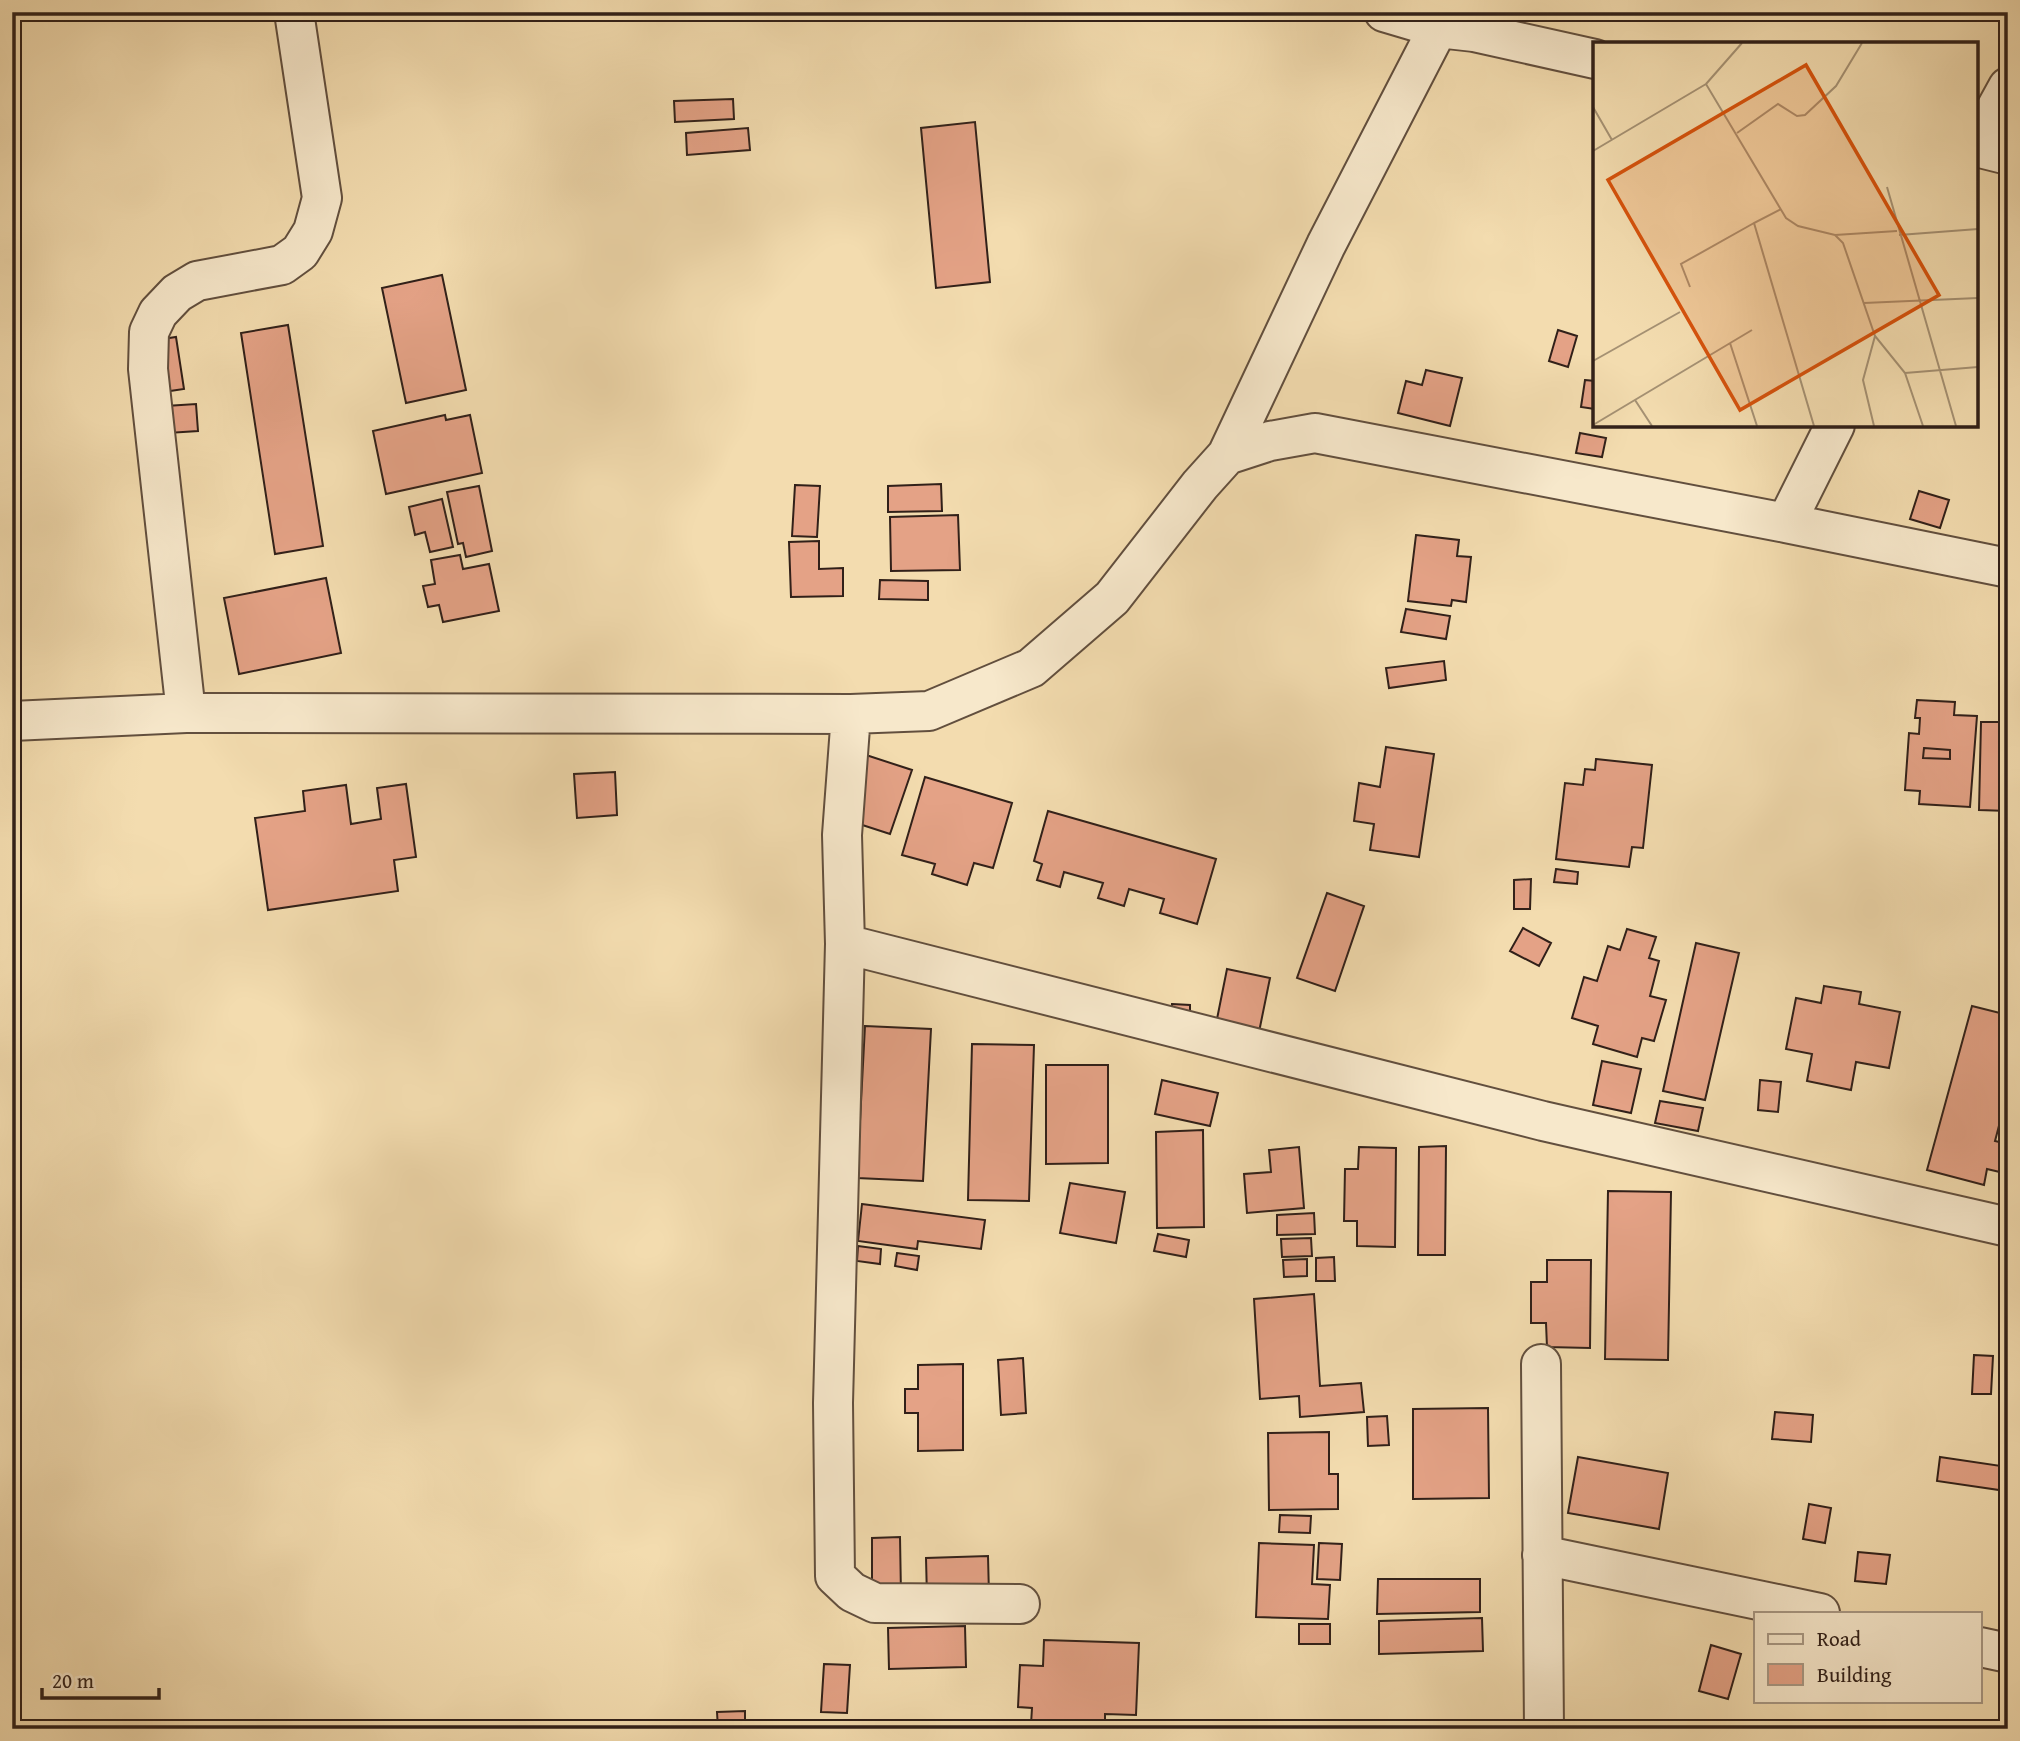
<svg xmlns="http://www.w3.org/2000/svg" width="2020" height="1741" font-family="'Gentium Book Plus',serif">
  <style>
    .building { fill: #e4a286; stroke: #312019; stroke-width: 2; fill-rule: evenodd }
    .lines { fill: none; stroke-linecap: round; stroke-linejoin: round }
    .minor-casing { stroke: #624f3e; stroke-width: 42 }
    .minor { stroke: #f7e8cb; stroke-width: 38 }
    .inset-road { fill: none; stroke: #a59173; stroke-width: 2 }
    .view { fill: #d6530d; fill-opacity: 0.15; stroke: #d6530d; stroke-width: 3.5 }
    .inset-edge { fill: none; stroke: #312019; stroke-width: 3.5 }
  </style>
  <rect width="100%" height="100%" fill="#f3dcaf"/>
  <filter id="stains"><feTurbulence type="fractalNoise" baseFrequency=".00286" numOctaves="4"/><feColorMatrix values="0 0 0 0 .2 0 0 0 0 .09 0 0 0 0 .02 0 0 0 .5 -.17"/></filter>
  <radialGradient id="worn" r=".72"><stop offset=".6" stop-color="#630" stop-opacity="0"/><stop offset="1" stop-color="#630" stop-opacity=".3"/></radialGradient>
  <!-- building -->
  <path class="building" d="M733,99L734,119L675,122L674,101Z
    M975,122L990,282L936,288L921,128Z
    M748,128L750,150L687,155L686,133Z
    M442,275L466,390L406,403L382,288Z
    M288,325L323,546L275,554L241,333Z
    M1558,330L1577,336L1568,367L1549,361Z
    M176,337L184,389L163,392L156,340Z
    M1426,370L1462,378L1450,426L1398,413L1406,381L1422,385Z
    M1585,380L1595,381V409L1581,407Z
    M196,404L198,431L168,433L166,406Z
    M445,415L446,420L470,415L482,473L386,494L373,431Z
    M1580,433L1606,438L1602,457L1576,453Z
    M941,484L942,511L888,512V486Z
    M795,485L820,486L817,537L792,536Z
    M479,486L492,551L466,557L463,543L458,544L447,492Z
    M1919,491L1949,500L1940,528L1910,519Z
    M442,499L453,547L430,552L425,532L415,535L409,507Z
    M958,515L960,570L891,571L890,517Z
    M1416,535L1459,540L1457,556L1471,557L1466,602L1452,600L1451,606L1408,601Z
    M819,541V569L843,568V596L791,597L789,542Z
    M460,555L463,569L489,564L499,611L443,622L439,605L428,607L423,586L435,584L431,560Z
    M326,578L341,653L239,674L224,598Z
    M880,580L928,581V600L879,599Z
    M1406,609L1450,616L1446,639L1401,632Z
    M1444,661L1446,680L1389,688L1386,668Z
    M1917,700L1955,702L1954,715L1977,716L1970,807L1919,804L1920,791L1905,790L1909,733L1919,734L1920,718H1915ZM1924,748L1950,750V759L1923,758Z
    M1981,722H2008V811L1979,810Z
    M1386,747L1434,754L1419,857L1370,850L1374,824L1354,821L1359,783L1380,787Z
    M1924,748L1950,750V759L1923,758Z
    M863,754L912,770L890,834L850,821Z
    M1596,759L1652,765L1643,848L1632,847L1629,867L1556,859L1565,783L1583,785L1585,769L1595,770Z
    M615,772L617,815L577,818L574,774Z
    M925,777L1012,803L993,868L974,863L967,885L932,874L935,864L902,855Z
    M406,784L416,857L394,860L398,891L268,910L255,818L305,811L303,791L346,785L351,824L381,819L377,788Z
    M1048,811L1216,859L1197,924L1160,913L1164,899L1129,889L1124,906L1098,898L1103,883L1064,872L1060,887L1037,880L1042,864L1034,861Z
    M1556,869L1578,872L1577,884L1554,882Z
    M1531,879L1530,909H1514V880Z
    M1327,893L1364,906L1335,991L1297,978Z
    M1523,928L1551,943L1539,966L1510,951Z
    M1627,929L1656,937L1649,958L1659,961L1650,996L1666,1000L1654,1041L1642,1038L1637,1057L1593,1044L1598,1026L1572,1018L1584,977L1597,981L1608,946L1620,950Z
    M1696,943L1739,953L1705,1100L1663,1091Z
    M1227,969L1270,978L1259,1032L1216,1024Z
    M1824,986L1861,992L1859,1004L1900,1012L1889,1068L1856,1062L1851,1090L1807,1081L1812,1054L1786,1049L1796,998L1821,1003Z
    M1172,1004L1190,1005V1020L1171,1018Z
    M1972,1006L2008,1015V1120L2001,1118L1995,1141L2008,1144V1157L2004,1173L1987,1169L1984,1185L1927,1170Z
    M865,1026L931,1029L923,1181L857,1178Z
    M972,1044L1034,1045L1029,1201L968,1200Z
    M1602,1061L1641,1069L1631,1113L1593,1105Z
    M1046,1065H1108V1163L1046,1164Z
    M1162,1080L1218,1093L1210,1126L1155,1114Z
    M1760,1080L1781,1082L1778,1112L1758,1110Z
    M1660,1101L1703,1108L1698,1131L1655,1123Z
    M1203,1130L1204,1227L1157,1228L1156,1132Z
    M1446,1146L1445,1255H1418L1419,1147Z
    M1299,1147L1304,1208L1247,1213L1244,1174L1271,1172L1269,1150Z
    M1359,1147L1396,1148L1395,1247L1357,1246V1221H1344L1345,1169H1358Z
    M1070,1183L1125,1192L1116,1243L1060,1233Z
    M1608,1191L1671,1192L1668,1360L1605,1359Z
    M862,1204L985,1220L981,1249L918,1241L917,1249L858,1241Z
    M1314,1213L1315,1234L1277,1235V1215Z
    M1158,1234L1189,1240L1186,1257L1154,1251Z
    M1311,1238L1312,1256L1282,1257L1281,1239Z
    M858,1246L881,1249L880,1264L857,1261Z
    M897,1253L919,1256L917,1270L895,1266Z
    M1334,1257L1335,1281H1316V1258Z
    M1307,1259V1276L1284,1277L1283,1260Z
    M1547,1260H1591L1590,1348L1547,1347L1546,1323H1531V1282H1547Z
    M1314,1294L1320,1386L1361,1383L1364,1412L1300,1417L1299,1396L1260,1399L1254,1299Z
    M1974,1355L1993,1356L1991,1394H1972Z
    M1023,1358L1026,1413L1001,1415L998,1360Z
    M963,1364V1450L918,1451V1413H905V1389H918V1365Z
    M1488,1408L1489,1498L1413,1499V1409Z
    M1775,1412L1813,1415L1811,1442L1772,1439Z
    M1387,1416L1389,1445L1368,1446L1367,1417Z
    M1329,1432V1474H1338V1509L1269,1510L1268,1433Z
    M1578,1457L1668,1473L1659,1529L1568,1513Z
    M1940,1457L2008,1467L2006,1491L1937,1481Z
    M1809,1504L1831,1508L1825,1543L1803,1539Z
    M1280,1515L1311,1516L1310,1533L1279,1532Z
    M900,1537L901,1595H872V1538Z
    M1259,1543L1314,1545L1312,1584L1330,1585L1328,1619L1256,1617Z
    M1319,1543L1342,1544L1340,1580L1317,1579Z
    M1858,1552L1890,1555L1886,1584L1855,1581Z
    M988,1556L989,1595L927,1598L926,1558Z
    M1378,1579H1480V1612L1377,1614Z
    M1482,1618L1483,1651L1379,1654V1621Z
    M1299,1624H1330V1644H1299Z
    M965,1626L966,1667L889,1669L888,1628Z
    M1044,1640L1139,1643L1136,1715L1105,1714V1727L1031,1724L1032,1708L1018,1707L1020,1665L1043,1666Z
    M1711,1645L1741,1654L1728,1699L1699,1691Z
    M824,1664L850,1665L847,1713L821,1712Z
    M745,1711V1729H718L717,1712Z
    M1661,1721L1689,1729H1659Z"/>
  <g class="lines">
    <!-- minor casing -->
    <g class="minor-casing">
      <path id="minor" d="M1384,12L1438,28L1474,32L1595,59
        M1976,145L2008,87
        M1976,147L2008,155
        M1227,455L1270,441L1315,433L1786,523L2008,568
        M1786,523L1835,425
        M186,713L148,369L149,332L158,313L177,293L197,281L282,265L300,252L313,231L322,198L294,12
        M851,714L842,835L845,944L1543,1121L2008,1227
        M12,721L186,713L851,714L929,711L1031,668L1112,598L1200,485L1227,455L1326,245L1438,28
        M845,944L833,1403L835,1576L852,1592L875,1603L1020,1604
        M1541,1364L1544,1729
        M1542,1555L1820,1613
        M1980,1647L2008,1653"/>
    </g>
    <!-- minor -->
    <use href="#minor" class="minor"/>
  </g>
  <!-- overview -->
  <g transform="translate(1593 42)">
    <rect width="385" height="385" fill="#f3dcaf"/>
    <path class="inset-road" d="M113,42L149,1M0,65L19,98M144,91L185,62L204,74L212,73L243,44L269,1M0,109L113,42L193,176L205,184L242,193L304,189M294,145L363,384M188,167L161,181L221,384M242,193L250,201L282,294L312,331L330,384M306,193L385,187M97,245L88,222L161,181M271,261L385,256M137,301L164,384M0,319L87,270M312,331L385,325M42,358L59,384M0,383L159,288M281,384L270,338L282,294"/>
    <path class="view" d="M213,23L346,253L147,368L15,138Z"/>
    <rect width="385" height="385" class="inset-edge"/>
  </g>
  <!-- margin -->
  <rect width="2020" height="1741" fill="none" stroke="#f3dcaf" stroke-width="42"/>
  <rect x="14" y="14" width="1992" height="1713" fill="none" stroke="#312019" stroke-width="3.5"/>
  <rect x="21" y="21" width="1978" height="1699" fill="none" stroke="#312019" stroke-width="2"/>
  <!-- legend -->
  <rect x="1754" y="1612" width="228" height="91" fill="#f7e8cb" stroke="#a89884" stroke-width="2"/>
  <rect x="1768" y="1634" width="35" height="10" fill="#f7e8cb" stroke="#a89884" stroke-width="2"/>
  <text x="1817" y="1646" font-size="21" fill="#312019">Road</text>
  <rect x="1768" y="1664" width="35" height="21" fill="#e4a286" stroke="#a89884" stroke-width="2"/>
  <text x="1817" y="1682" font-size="21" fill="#312019">Building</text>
  <!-- scale -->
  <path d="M42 1688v10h117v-10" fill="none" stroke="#312019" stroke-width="3.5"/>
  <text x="52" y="1688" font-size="21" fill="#312019" stroke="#f7e8cb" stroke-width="5" paint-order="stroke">20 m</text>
  <rect width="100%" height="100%" filter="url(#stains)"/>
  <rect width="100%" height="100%" fill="url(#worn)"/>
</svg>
